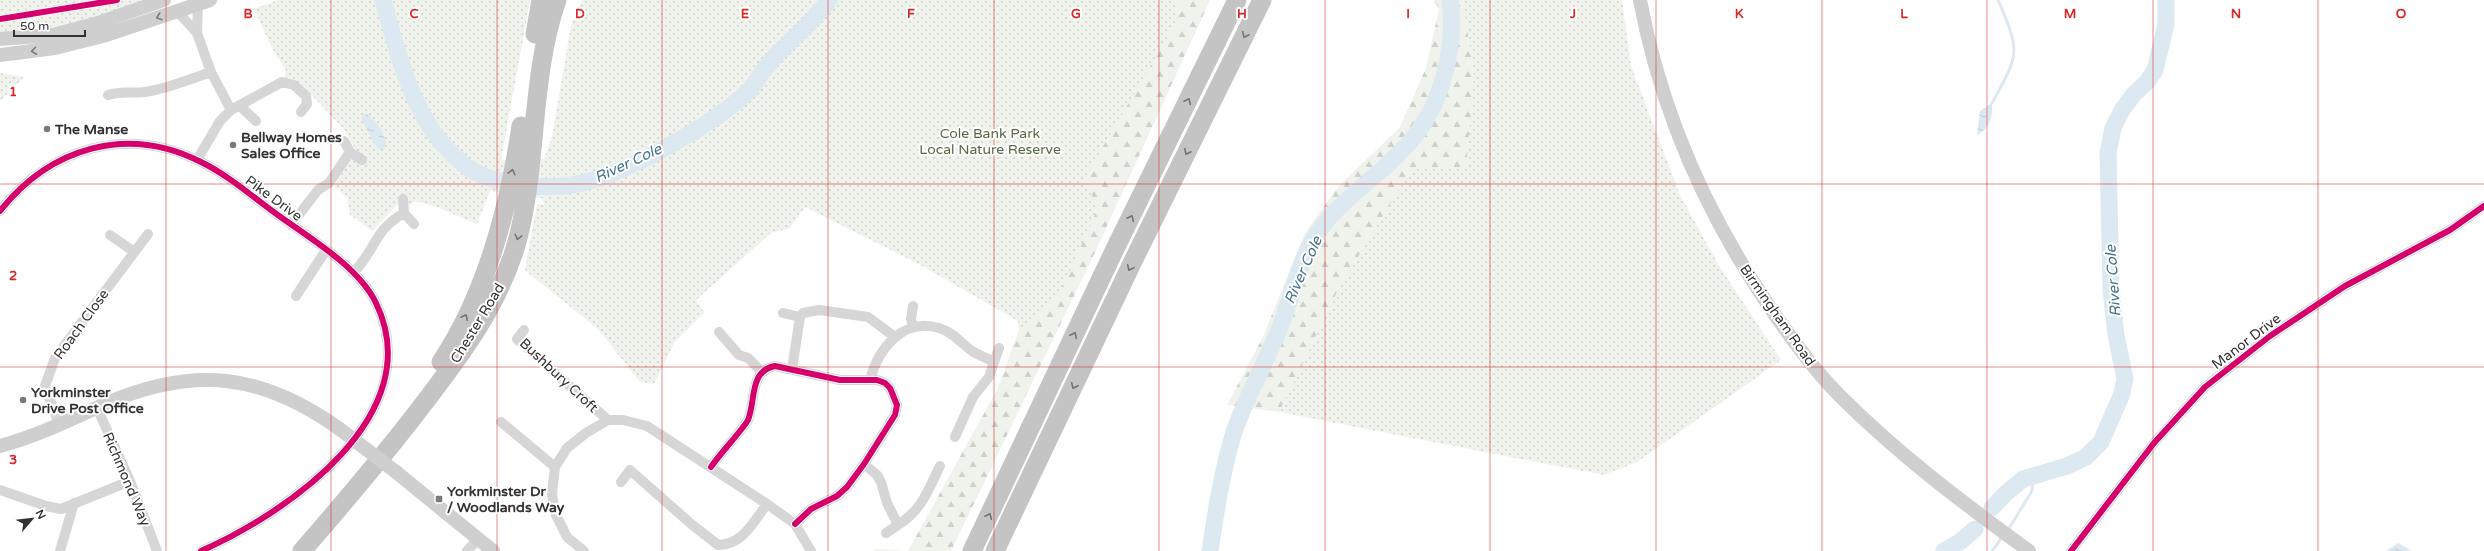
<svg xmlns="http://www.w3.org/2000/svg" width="2484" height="551" font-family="'Varela Round',sans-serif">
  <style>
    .grass { fill: url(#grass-dots) }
    .forest { fill: url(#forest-firs) }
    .water { fill: url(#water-ripples) }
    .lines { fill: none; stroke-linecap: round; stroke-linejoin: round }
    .stream { stroke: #dde9f0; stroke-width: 3 }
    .river { stroke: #dde9f0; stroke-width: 17 }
    .street { stroke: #d6d6d6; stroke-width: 10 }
    .secondary { stroke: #cfcfcf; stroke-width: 14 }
    .highway { stroke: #c4c4c4; stroke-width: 19 }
    .secondary-bridge { stroke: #cfcfcf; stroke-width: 14 }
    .cycleway-casing { stroke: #fff; stroke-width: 8 }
    .cycleway { stroke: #d6006c; stroke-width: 6 }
    .oneway { stroke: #797979 }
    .oneway2 { stroke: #747474 }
    .grid { fill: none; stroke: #d62828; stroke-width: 1; stroke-opacity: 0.55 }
    .poi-dot { fill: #7a7a7a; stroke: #fff; stroke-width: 1.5 }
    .labels { text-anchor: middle; stroke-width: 4; stroke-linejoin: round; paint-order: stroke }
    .poi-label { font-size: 14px; font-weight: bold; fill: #323232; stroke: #fff; text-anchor: start }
    .park-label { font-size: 14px; fill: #566b43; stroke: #fff }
    .street-label { font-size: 14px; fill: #323232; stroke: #fff }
    .water-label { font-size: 15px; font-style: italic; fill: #47738e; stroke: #fff }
    .grid-label { font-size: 13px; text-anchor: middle; font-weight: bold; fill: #d62828; stroke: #fff; stroke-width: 4; stroke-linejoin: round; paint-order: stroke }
  </style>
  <defs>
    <pattern id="grass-dots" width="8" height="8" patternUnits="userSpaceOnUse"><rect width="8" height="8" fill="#f0f2ec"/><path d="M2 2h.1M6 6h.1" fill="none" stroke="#ced0cb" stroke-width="1.8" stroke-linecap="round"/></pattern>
    <pattern id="forest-firs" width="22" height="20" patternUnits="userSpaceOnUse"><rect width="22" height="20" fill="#f0f2ec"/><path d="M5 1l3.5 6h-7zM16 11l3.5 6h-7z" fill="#ced0cb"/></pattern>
    <pattern id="water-ripples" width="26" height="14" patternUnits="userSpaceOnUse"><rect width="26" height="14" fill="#dde9f0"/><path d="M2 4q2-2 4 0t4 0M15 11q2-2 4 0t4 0" fill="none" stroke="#bec8ce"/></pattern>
  </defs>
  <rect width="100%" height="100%" fill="#fff"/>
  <!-- grass -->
  <path class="grass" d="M0,0H117L0,19Z
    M122,0H147L89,19L42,29L35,27L36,15L95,7Z
    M278,0H530L501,160L544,159L552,137L571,26L582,0H1210L1089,265L1019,330L1018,321L924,267L805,207L790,228L771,233L696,300L704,313L674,343L654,384L640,382L599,330L525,270L537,204L544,205L542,198L490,191L477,224L434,206L416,201L407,206L405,194L399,196L398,204L372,231L350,215L347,198L334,186L356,150L343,128L302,85L295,80L285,78L286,70L274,52L254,9Z
    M1463,0H1622L1631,66L1680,195L1718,264L1781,360L1637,462L1604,475L1279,412L1337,292L1411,169L1474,78Z
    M25,17L28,20L30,31L0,34V21Z
    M0,73L24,77L0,101Z"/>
  <!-- forest -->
  <path class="forest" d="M1175,0H1210L1089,265L951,551H873L878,549L908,551L998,388L1019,330L1061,291L1098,208L1084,179L1178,19Z
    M1434,0H1463L1474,78L1466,169H1411L1337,292L1279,412L1227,405L1262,339L1305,233L1338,187L1400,127L1426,68L1439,9Z"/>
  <!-- water -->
  <path class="water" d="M1992,103C1993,119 1990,126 1977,136L1980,111Z
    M366,113C377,122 385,131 386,146L381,150L377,148L362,121V116Z
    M2398,543L2412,551H2386Z"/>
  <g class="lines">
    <!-- stream -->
    <path class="stream" d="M1992,103C2019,54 2021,53 1998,0
      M2008,530L2032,491L2033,476
      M1992,551L2003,536"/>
    <!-- river -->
    <path class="river" d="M383,0C400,60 415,131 470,169C498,187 554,191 586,182C633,170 713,124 749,91C755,86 758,77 763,71C769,63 775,56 782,50C798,33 816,19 829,0
      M1992,508L2005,494L2023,479L2067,466L2086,457L2101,442L2121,396L2125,379L2116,335L2111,290L2108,153L2113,128L2122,110L2134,94L2147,82L2155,70L2166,24V0
      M1210,551C1216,511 1222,471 1234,432C1246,397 1265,364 1279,330C1291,301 1296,270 1312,242C1336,199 1383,176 1413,138C1443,102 1456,45 1450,0
      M1944,551L1961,541L1975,529"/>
    <!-- street -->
    <path class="street" d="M177,11L197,33L211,72L231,110
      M197,33L198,4
      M108,95C124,90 130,94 145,92C167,89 190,79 211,72
      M240,106L256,121
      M344,141L350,152L362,160
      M197,160L220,121L231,110L282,82L294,85L306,96L307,104L301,112
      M403,199L404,213L414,224
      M0,211C50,148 127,124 201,162C230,176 256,200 282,218C313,240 359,268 376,303C430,415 287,513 201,551
      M291,225L318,190L329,183L350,152
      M110,235L133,251
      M353,273C376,250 373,231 404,213
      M296,296L326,250
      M913,306L911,319L913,327
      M783,313L800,317
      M524,330L517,339L608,420
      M719,332L739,355L748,358L761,371
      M994,362L999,348
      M792,369L800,317L803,313L819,310L868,317L895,337
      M870,380C878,349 903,317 939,328C953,332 961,343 972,351C978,355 987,358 994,362L989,377L973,397L955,437
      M97,408L130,481L157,551
      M501,422L555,467
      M59,424L45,386L55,358L148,234
      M864,464L877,475L881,482L887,503L898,525C922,510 928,490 940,466
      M711,467C718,456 744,428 748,420C756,400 749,371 775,366L840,380H877L885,383L890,388L897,405L895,415L864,464L847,487L837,496L811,509L795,524
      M621,482L630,470L690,523L718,545C743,545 753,522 767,504
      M0,490L46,506L61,509L130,481
      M886,533L898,525
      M60,551L74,503
      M467,551L478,539
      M584,551L567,537L555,513L552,494L555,467L567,448L586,433L608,420H623L647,426L767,504L795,524L811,551
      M2071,551L2154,443L2205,387L2270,336L2345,286L2450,230L2484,206"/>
    <!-- secondary -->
    <path class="secondary" d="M1640,0C1661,112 1705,212 1769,306C1790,337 1813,369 1840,396C1898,454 1963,503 2029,551
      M0,39L52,35L98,23L164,0
      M0,55L55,48L103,36L210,0
      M0,446C35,437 74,418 107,403C196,365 263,374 341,430
      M396,472L493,551"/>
    <!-- highway -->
    <path class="highway" d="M535,34L541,0
      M441,362C487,293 509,207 521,126
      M302,551C342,505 381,459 418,411C459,358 501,303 518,238C538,160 530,78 557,0
      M972,551L1114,251L1237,0
      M995,551L1134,259L1262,0"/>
    <!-- secondary-bridge -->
    <path class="secondary-bridge" d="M341,430L396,472"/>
    <!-- cycleway casing -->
    <g class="cycleway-casing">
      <path id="cycleway" d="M0,19L117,0
        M0,211C50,148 127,124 201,162C230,176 256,200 282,218C313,240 359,268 376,303C430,415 287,513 201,551
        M711,467C718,456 744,428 748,420C756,400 749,371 775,366L840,380H877L885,383L890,388L897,405L895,415L864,464L847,487L837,496L811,509L795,524
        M2071,551L2154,443L2205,387L2270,336L2345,286L2450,230L2484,206"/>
    </g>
    <!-- cycleway -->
    <use href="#cycleway" class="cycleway"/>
  </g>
  <!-- one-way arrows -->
  <defs><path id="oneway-chevron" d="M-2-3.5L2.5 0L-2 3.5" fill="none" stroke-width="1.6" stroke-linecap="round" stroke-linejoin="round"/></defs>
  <g class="oneway">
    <use href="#oneway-chevron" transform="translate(159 17) rotate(161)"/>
    <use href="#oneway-chevron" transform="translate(34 51) rotate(173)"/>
  </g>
  <g class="oneway2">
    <use href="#oneway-chevron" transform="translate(1245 35) rotate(116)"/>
    <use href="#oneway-chevron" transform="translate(1188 101) rotate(-64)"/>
    <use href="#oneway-chevron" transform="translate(1187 152) rotate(116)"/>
    <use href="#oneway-chevron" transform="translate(512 172) rotate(-77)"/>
    <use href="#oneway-chevron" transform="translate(1131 218) rotate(-64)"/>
    <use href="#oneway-chevron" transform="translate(518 237) rotate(104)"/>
    <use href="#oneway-chevron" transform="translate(1130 268) rotate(115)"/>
    <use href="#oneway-chevron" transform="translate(465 317) rotate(-63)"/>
    <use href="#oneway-chevron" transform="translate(1074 335) rotate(-65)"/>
    <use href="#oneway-chevron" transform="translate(1074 386) rotate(115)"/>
    <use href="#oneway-chevron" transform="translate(989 516) rotate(-65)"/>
  </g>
  <!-- grid -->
  <path class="grid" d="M166,0V551M331,0V551M497,0V551M662,0V551M828,0V551M994,0V551M1159,0V551M1325,0V551M1490,0V551M1656,0V551M1822,0V551M1987,0V551M2153,0V551M2318,0V551M0,184H2484M0,367H2484"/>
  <!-- markers -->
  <g class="poi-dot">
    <circle cx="47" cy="129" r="4"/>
    <circle cx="233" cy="145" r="4"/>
    <circle cx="23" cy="400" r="4"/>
    <rect x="435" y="495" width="8" height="8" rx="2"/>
  </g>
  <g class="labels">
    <!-- poi labels -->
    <g class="poi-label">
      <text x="55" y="134">The Manse</text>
      <text x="241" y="142">Bellway Homes<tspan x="241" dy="16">Sales Office</tspan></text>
      <text x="31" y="397">Yorkminster<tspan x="31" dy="16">Drive Post Office</tspan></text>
      <text x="447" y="496">Yorkminster Dr<tspan x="447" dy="16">/ Woodlands Way</tspan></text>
    </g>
    <!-- park labels -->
    <g class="park-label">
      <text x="990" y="138">Cole Bank Park<tspan x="990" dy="16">Local Nature Reserve</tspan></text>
    </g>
    <!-- street labels -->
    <g class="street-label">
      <text transform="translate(274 198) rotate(36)" y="5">Pike Drive</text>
      <text transform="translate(1778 315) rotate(55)" y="5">Birmingham Road</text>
      <text transform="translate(477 323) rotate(-59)" y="5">Chester Road</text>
      <text transform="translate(81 324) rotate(-54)" y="5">Roach Close</text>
      <text transform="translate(2246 341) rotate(-37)" y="5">Manor Drive</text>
      <text transform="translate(559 375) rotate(43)" y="5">Bushbury Croft</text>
      <text transform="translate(127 479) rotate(67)" y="5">Richmond Way</text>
    </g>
    <!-- water labels -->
    <g class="water-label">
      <text transform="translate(628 163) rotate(-25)" y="5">River Cole</text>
      <text transform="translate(1303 270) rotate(-66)" y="5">River Cole</text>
      <text transform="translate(2113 281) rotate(-94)" y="5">River Cole</text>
    </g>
  </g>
  <g class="grid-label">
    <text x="248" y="18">B</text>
    <text x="414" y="18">C</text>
    <text x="580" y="18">D</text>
    <text x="745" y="18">E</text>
    <text x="911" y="18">F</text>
    <text x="1076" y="18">G</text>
    <text x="1242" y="18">H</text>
    <text x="1408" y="18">I</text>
    <text x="1573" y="18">J</text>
    <text x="1739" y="18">K</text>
    <text x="1904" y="18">L</text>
    <text x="2070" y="18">M</text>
    <text x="2236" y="18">N</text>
    <text x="2401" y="18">O</text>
    <text x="13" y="96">1</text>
    <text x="13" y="280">2</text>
    <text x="13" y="464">3</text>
  </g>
  <!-- north arrow -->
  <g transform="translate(32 519) rotate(62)" stroke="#ffffff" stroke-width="3" paint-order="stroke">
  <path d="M0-3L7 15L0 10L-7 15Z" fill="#323232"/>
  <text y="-6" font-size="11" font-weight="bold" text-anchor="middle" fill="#323232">N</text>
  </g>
  <!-- scale -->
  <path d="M14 30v6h71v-6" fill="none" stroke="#323232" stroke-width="2"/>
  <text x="20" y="30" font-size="12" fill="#323232" stroke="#ffffff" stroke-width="3" paint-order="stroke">50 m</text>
</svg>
